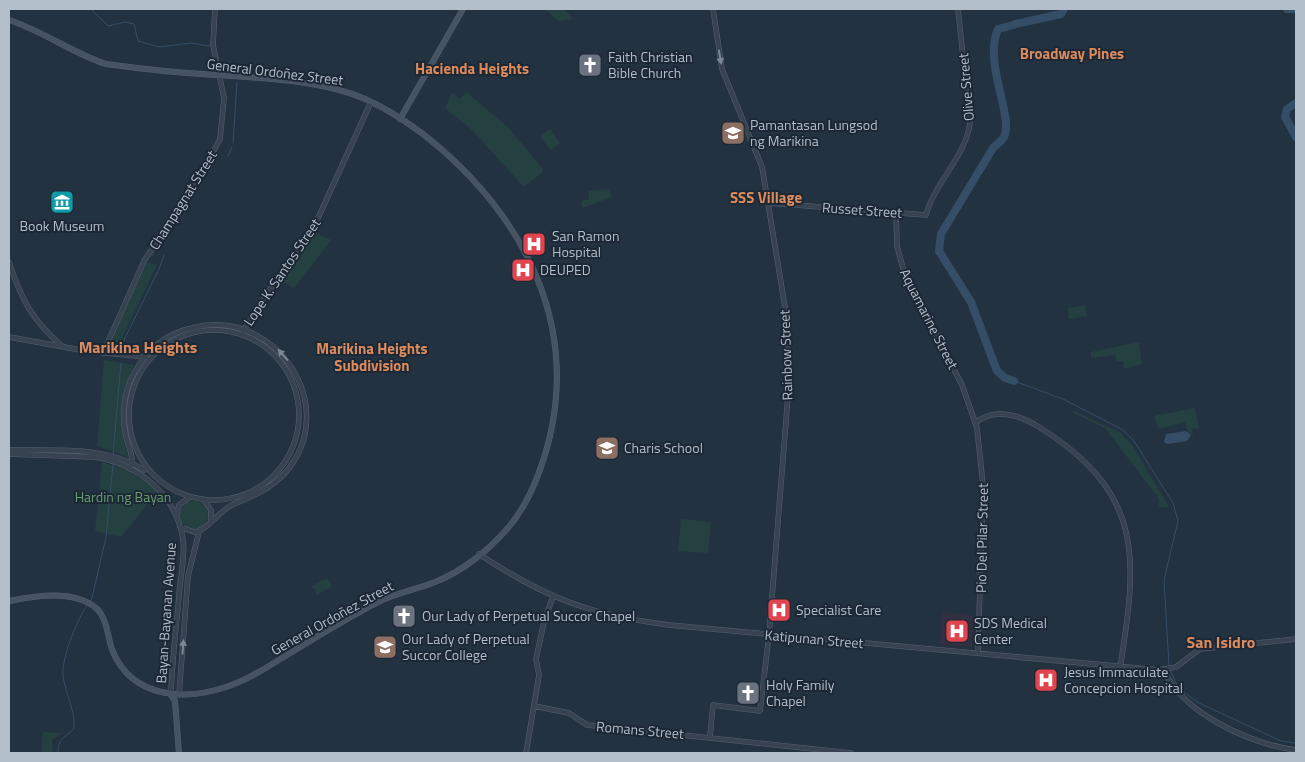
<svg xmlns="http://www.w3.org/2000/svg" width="1305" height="762" font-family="'Titillium Web',sans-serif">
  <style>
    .medical { fill: #313041 }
    .green { fill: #254041 }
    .water { fill: #354e68 }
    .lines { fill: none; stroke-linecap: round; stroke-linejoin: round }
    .stream { stroke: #354e68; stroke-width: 1 }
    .river { stroke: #354e68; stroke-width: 8 }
    .tertiary-casing { stroke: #55616e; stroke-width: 5.5 }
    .secondary-casing { stroke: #55616e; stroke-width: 6 }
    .tertiary { stroke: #374350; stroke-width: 4.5 }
    .secondary { stroke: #455363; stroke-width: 5 }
    .oneway { fill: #7b8794 }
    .labels { text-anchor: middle; stroke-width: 4; stroke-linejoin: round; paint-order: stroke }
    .poi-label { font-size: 14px; fill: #b3becb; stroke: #1c2835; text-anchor: start }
    .street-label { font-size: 14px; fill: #b3becb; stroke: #1c2835 }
    .park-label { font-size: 14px; fill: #699d71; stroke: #1c2835 }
    .neighbourhood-label { font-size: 15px; font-weight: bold; fill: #dc8b5d; stroke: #1c2835 }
    .quarter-label { font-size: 16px; font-weight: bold; fill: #dc8b5d; stroke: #1c2835 }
  </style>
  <rect width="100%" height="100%" fill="#233240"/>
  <!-- medical -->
  <path class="medical" d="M942,612L974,616L972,647L940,645Z"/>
  <!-- green -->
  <path class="green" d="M545,9H564L573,19L558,21Z
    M466,92L508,127L542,168L543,172L524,187L473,131L445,108L452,93L460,99Z
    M550,129L560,143L550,150L540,136Z
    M609,189L612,197L583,208L581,201L589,199V191Z
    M180,210L184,211L152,257L150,255Z
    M315,232L331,240L294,288L278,279Z
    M146,262L157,265L115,353L106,350Z
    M1085,305L1087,316L1069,319L1068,308Z
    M1139,342L1142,364L1124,369L1123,361H1117L1115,355L1091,358V352Z
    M104,360L134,365C118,396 119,423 128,457L97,446Z
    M1195,408L1199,428L1192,429L1193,435L1188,431L1185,422L1159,429L1154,416Z
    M1074,411L1121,433L1132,445L1169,507H1159V499L1105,428L1074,413Z
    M102,462L129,471L158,491L121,537L95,531Z
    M180 515a14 14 0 1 1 28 0a14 14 0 1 1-28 0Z
    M681,519L711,522L708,553L678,551Z
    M327,578L332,586L317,595L312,586Z
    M43,732L62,733L52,740L53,753H41Z"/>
  <!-- water -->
  <path class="water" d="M1186,431L1191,435L1187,441L1168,444L1164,442L1166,434Z"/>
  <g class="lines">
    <!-- stream -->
    <path class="stream" d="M91,9L108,26L125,22L134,24L138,41L159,47L191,43L209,46
      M233,143L237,82
      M228,156L232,147
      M119,350L159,269L164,255
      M1014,381L1063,399L1123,430L1134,441L1173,503L1178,521L1164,580L1169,666
      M113,455L121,363
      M89,602L92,598L106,537L113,464
      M1170,670L1179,689L1199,703L1281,741L1296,743
      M58,753C57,739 65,737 74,729C76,711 65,694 63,675C62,657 77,620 87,605"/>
    <!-- river -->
    <path class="river" d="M1287,9H1295
      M1015,24L1061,14L1064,9
      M1013,25L998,29C983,63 1014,116 1004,137C1002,141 996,145 993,148L941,234L939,251L971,302L997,371L1005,378L1014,381
      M1296,103L1287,109L1285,117L1296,137"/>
    <!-- tertiary casing -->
    <g class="tertiary-casing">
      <path id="tertiary" d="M769,203L926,215C935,182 966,156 970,123L958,9
        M896,213L897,246L904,272L962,385L977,428L983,485L978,653
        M9,262C21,299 32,320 62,346
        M129 415a85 85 0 1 1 170 0a85 85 0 1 1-170 0Z
        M243,331L276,280L313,229L371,102
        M9,337L86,351L146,357
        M103,353L144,261L205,167L220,139L224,98L213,45L215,9
        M975,423C995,407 1020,415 1039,427C1144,493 1138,556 1120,668
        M9,450C53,451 105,445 144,470
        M9,454L95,457C138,464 177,495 183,540C185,554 182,570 180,585C177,622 172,658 171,695
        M130,469C135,457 128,447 126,436C121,415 124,391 134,373C148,349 165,334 192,328C275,306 343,407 285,473C270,489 253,496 234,504C219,510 209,530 194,532L180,527
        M203,499L211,510V520
        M177,515L179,505L190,497
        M479,554C545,598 591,615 669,625L1159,670L1176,667L1200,649L1296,639
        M1164,670C1182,713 1252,745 1296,750
        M179,695L188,576L199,532
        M534,706L569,713L587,725L851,753
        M710,736L713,705L760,711L769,635L789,383L786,313L762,167L722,69L713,9
        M526,753L539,675L536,659L544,622L553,596"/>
    </g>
    <!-- secondary casing -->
    <g class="secondary-casing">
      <path id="secondary" d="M9,20C43,31 72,53 106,64C142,69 179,73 216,75C262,78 322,80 365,99C392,111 418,129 440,148C525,222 576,322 550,436C542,469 529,504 507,529C488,551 461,572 435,582C415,590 395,593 376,603C346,619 316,637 287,655C267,667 248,680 226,687C184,701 133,698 113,652C107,637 108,619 96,608C73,589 35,596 9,601
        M400,119L463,9
        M171,695L175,701L179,753"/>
    </g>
    <!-- tertiary -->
    <use href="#tertiary" class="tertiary"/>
    <!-- secondary -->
    <use href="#secondary" class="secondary"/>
  </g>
  <!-- one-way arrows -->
  <defs><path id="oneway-solid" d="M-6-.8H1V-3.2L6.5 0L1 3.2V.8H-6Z" transform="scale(1.25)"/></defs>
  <g class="oneway">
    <use href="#oneway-solid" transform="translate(720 57) rotate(81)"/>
    <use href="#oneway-solid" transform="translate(283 355) rotate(-131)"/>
    <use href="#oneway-solid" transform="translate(183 647) rotate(-86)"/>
  </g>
  <!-- icons -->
  <defs>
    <g id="church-square" transform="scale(1.25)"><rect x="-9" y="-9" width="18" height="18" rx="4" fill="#6b7280" stroke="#1c2835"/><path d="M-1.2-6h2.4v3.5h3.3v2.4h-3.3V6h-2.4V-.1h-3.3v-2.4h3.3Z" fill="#fff"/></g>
    <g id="university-square" transform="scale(1.25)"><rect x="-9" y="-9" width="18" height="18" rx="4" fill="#8d6e63" stroke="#1c2835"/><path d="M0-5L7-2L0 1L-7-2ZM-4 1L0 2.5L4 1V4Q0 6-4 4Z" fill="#fff"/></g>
    <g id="museum-square" transform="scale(1.25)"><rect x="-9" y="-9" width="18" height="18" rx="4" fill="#0f9aa8" stroke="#1c2835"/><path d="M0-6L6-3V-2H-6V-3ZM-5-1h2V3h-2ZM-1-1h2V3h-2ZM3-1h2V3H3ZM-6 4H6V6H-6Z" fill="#fff"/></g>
    <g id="hospital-square" transform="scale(1.25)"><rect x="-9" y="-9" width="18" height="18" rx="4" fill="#e0444e" stroke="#1c2835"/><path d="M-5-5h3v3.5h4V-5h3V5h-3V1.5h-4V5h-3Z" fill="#fff"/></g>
    <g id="school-square" transform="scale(1.25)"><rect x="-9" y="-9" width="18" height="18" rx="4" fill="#8d6e63" stroke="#1c2835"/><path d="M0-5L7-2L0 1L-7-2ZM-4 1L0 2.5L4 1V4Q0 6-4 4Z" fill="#fff"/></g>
  </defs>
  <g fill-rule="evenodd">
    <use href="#church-square" x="590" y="65"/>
    <use href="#university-square" x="733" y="133"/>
    <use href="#museum-square" x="62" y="202"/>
    <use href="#hospital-square" x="534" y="244"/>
    <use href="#hospital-square" x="523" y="270"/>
    <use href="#school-square" x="607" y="448"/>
    <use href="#hospital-square" x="779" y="610"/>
    <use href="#church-square" x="404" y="616"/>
    <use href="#hospital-square" x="957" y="631"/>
    <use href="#university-square" x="385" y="647"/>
    <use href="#hospital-square" x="1046" y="680"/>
    <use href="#church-square" x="748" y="693"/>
  </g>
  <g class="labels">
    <!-- poi labels -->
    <g class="poi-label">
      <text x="608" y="62">Faith Christian<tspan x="608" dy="16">Bible Church</tspan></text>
      <text x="750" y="130">Pamantasan Lungsod<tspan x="750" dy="16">ng Marikina</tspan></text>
      <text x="62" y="231" text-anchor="middle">Book Museum</text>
      <text x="552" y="241">San Ramon<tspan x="552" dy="16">Hospital</tspan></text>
      <text x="540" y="275">DEUPED</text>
      <text x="624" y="453">Charis School</text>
      <text x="796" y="615">Specialist Care</text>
      <text x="422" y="621">Our Lady of Perpetual Succor Chapel</text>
      <text x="974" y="628">SDS Medical<tspan x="974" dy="16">Center</tspan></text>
      <text x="402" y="644">Our Lady of Perpetual<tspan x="402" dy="16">Succor College</tspan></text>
      <text x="1064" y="677">Jesus Immaculate<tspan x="1064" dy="16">Concepcion Hospital</tspan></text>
      <text x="766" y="690">Holy Family<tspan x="766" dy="16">Chapel</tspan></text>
    </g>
    <!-- street labels -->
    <g class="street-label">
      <text transform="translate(275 72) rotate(7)" y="5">General Ordoñez Street</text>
      <text transform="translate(966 87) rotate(-95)" y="5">Olive Street</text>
      <text transform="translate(183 200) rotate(-58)" y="5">Champagnat Street</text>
      <text transform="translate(862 210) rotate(4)" y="5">Russet Street</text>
      <text transform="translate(282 272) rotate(-56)" y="5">Lope K. Santos Street</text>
      <text transform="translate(929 319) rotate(63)" y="5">Aquamarine Street</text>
      <text transform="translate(786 355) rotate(-92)" y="5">Rainbow Street</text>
      <text transform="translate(982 538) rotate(-89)" y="5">Pio Del Pilar Street</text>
      <text transform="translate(166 613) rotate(-86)" y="5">Bayan-Bayanan Avenue</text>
      <text transform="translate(332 618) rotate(-29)" y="5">General Ordoñez Street</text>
      <text transform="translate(814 639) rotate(5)" y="5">Katipunan Street</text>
      <text transform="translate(640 730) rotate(5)" y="5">Romans Street</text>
    </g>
    <!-- park labels -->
    <g class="park-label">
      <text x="123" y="502">Hardin ng Bayan</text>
    </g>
    <!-- neighbourhood labels -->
    <g class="neighbourhood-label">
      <text x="1072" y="59">Broadway Pines</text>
      <text x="472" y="74">Hacienda Heights</text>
      <text x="766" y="203">SSS Village</text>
      <text x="372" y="354">Marikina Heights<tspan x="372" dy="17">Subdivision</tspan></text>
    </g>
    <!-- quarter labels -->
    <g class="quarter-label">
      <text x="138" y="353">Marikina Heights</text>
      <text x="1221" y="648">San Isidro</text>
    </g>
  </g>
  <!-- border -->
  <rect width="1305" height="762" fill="none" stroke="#b3becb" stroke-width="20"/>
</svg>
